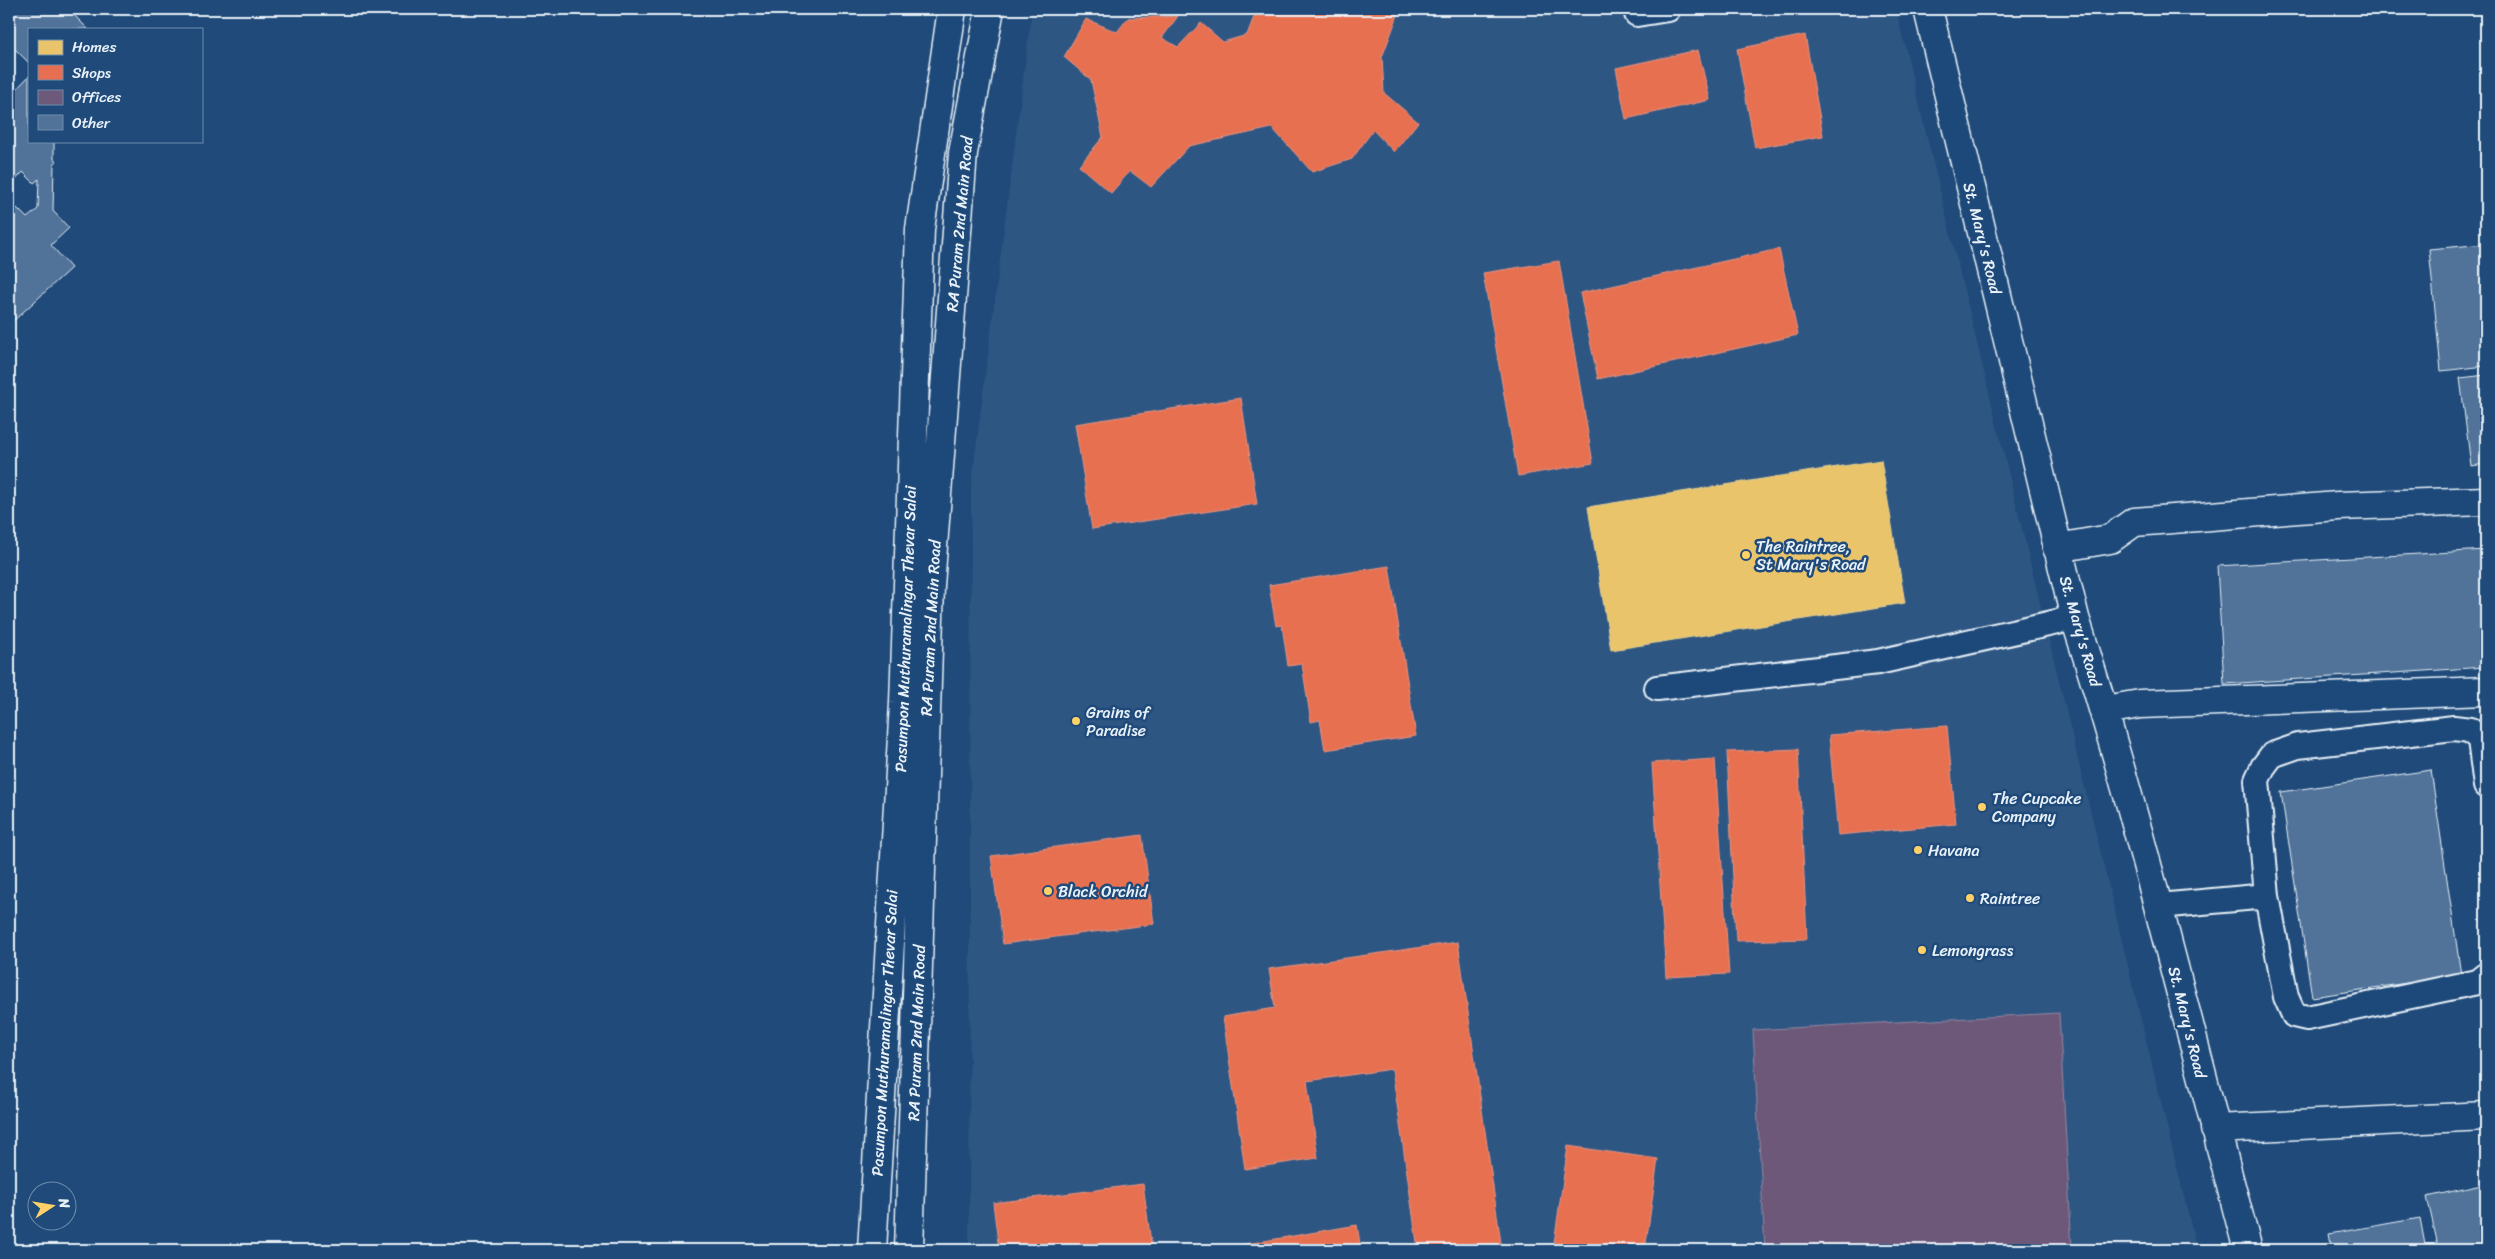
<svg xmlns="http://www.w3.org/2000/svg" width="2495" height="1259" font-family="Sriracha,sans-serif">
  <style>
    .built { fill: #2e5683 }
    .homes { fill: #e9c46a; stroke: #e9d295 }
    .shops { fill: #e76f51; stroke: #e79683 }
    .offices { fill: #6d597a; stroke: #9287a0 }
    .building { fill: #517399; stroke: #e8f1f8 }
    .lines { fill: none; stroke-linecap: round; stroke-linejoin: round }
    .service-casing { stroke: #e8f1f8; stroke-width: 28 }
    .minor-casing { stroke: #e8f1f8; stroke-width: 31 }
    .secondary-casing { stroke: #e8f1f8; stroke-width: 31 }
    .service { stroke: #1f4a7a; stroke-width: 24 }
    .minor { stroke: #1f4a7a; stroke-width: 28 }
    .secondary { stroke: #1f4a7a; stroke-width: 28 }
    .poi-dot { fill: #ffd166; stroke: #1f4a7a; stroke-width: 2 }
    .labels { text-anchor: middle; stroke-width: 5; stroke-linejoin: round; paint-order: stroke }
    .street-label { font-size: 16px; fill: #e8f1f8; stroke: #1f4a7a }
    .poi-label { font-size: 16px; fill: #e8f1f8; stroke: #1f4a7a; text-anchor: start }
  </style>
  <rect width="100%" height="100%" fill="#1f4a7a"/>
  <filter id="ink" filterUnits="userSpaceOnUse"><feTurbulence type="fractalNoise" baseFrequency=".02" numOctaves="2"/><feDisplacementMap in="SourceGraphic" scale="10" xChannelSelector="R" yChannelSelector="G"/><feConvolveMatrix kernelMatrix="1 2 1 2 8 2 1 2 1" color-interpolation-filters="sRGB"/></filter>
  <g filter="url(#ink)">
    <!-- built -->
    <path class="built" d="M1032,9H1896L2197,1250H969L971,487Z"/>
    <!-- homes -->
    <path class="homes" d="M1881,460L1905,603L1611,650L1588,507Z"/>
    <!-- shops -->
    <path class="shops" d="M1257,9L1400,10L1382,57L1384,93L1418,122L1394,152L1373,130L1352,159L1312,172L1272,128L1189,146L1151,187L1130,171L1111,193L1079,166L1103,137L1091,80L1064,57L1086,19L1117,32L1128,18L1178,16L1162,38L1178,47L1201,23L1223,42L1247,35Z
      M1805,35L1823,136L1755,148L1737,49Z
      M1698,50L1710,100L1626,119L1616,68Z
      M1779,249L1798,335L1598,379L1580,293Z
      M1559,261L1593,463L1518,476L1483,273Z
      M1241,398L1257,504L1092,529L1075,424Z
      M1389,566L1416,736L1325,750L1320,720L1311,722L1302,664L1288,666L1282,625L1276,626L1269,585Z
      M1947,726L1956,824L1838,835L1829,735Z
      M1798,749L1807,939L1736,941L1727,752Z
      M1715,759L1729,974L1666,977L1652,763Z
      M1142,835L1154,924L1003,944L991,856Z
      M1458,942L1502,1250H1418L1392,1069L1307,1081L1318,1158L1245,1169L1223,1017L1275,1008L1269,969Z
      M1568,1146L1658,1159L1645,1250H1553Z
      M1143,1184L1152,1250H999L993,1203Z
      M1357,1225L1361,1250H1236L1235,1246Z"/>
    <!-- offices -->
    <path class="offices" d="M2059,1013L2072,1250H1765L1753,1030Z"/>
    <!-- building -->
    <path class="building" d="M9,9H68L88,29H29V63L9,43Z
      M29,76V141H54V159L57,161L54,164L53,211L69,228L51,245L71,268L9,325V216L17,208L27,218L38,209L39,179L34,183L23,172L12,184L9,182V97Z
      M2486,244V366L2441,371L2429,249Z
      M2486,375V464L2471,466L2460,378Z
      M2486,550V667L2224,684L2217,566Z
      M2431,770L2461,975L2312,997L2281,792Z
      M2486,1184V1250H2439L2427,1197Z
      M2420,1218L2426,1250H2332L2329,1234Z"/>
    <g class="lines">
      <!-- service casing -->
      <g class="service-casing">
        <path id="service" d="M1637,14L1668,9
          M1657,688L1878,662L2075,618
          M2486,786L2480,740L2470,730L2454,728L2298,746L2272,755L2263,767L2257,780L2267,896L2286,997L2294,1015L2307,1018L2477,982L2486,975
          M2159,906L2267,896"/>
      </g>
      <!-- minor casing -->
      <g class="minor-casing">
        <path id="minor" d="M2057,548L2110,539L2134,522L2338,506L2486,501
          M2105,710L2140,704L2486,691
          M2215,1129L2486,1116"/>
      </g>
      <!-- secondary casing -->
      <g class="secondary-casing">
        <path id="secondary" d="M1928,9L2075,618C2142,827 2191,1039 2248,1250
          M872,1250L904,703L920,229L952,9
          M909,1250L930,586L963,153L990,9"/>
      </g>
      <!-- service -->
      <use href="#service" class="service"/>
      <!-- minor -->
      <use href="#minor" class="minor"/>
      <!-- secondary -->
      <use href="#secondary" class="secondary"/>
    </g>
  </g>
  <!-- markers -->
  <g class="poi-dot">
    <circle cx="1746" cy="555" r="5"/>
    <circle cx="1076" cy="721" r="5"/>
    <circle cx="1982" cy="807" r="5"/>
    <circle cx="1918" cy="850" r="5"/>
    <circle cx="1048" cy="891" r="5"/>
    <circle cx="1970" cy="898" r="5"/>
    <circle cx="1922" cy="950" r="5"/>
  </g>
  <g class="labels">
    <!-- street labels -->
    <g class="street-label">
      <text transform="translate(959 224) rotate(-85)" y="6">RA Puram 2nd Main Road</text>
      <text transform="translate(1983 238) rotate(76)" y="6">St. Mary's Road</text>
      <text transform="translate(930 628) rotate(-87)" y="6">RA Puram 2nd Main Road</text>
      <text transform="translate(905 629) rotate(-88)" y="6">Pasumpon Muthuramalingar Thevar Salai</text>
      <text transform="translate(2081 631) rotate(74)" y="6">St. Mary's Road</text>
      <text transform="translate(2188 1022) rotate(76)" y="6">St. Mary's Road</text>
      <text transform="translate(884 1033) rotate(-87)" y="6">Pasumpon Muthuramalingar Thevar Salai</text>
      <text transform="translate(916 1033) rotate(-88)" y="6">RA Puram 2nd Main Road</text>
    </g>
    <!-- poi labels -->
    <g class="poi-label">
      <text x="1756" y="552">The Raintree,<tspan x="1756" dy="18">St Mary's Road</tspan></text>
      <text x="1086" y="718">Grains of<tspan x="1086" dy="18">Paradise</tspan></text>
      <text x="1992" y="804">The Cupcake<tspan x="1992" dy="18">Company</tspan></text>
      <text x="1928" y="856">Havana</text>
      <text x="1058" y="897">Black Orchid</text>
      <text x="1980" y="904">Raintree</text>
      <text x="1932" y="956">Lemongrass</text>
    </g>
  </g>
  <!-- margin -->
  <rect width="2495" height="1259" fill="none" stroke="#1f4a7a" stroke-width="30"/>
  <rect x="15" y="15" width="2465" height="1229" fill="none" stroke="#e8f1f8" stroke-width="2" filter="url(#ink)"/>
  <!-- legend -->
  <rect x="28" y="28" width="175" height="115" fill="#1f4a7a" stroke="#6f8dac"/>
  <rect x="38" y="40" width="25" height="15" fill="#e9c46a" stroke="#6f8dac"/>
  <text x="72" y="52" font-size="15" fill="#e8f1f8">Homes</text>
  <rect x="38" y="65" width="25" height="15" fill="#e76f51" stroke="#6f8dac"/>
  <text x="72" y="78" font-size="15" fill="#e8f1f8">Shops</text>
  <rect x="38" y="90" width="25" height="15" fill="#6d597a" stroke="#6f8dac"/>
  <text x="72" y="102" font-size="15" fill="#e8f1f8">Offices</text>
  <rect x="38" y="115" width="25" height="15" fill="#517399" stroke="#6f8dac"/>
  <text x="72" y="128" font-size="15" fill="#e8f1f8">Other</text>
  <!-- north arrow -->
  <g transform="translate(52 1206) rotate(78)"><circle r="24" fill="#1f4a7a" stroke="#6f8dac"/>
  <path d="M0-4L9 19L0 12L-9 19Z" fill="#ffd166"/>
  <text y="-8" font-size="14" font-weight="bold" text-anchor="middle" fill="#e8f1f8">N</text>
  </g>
</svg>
